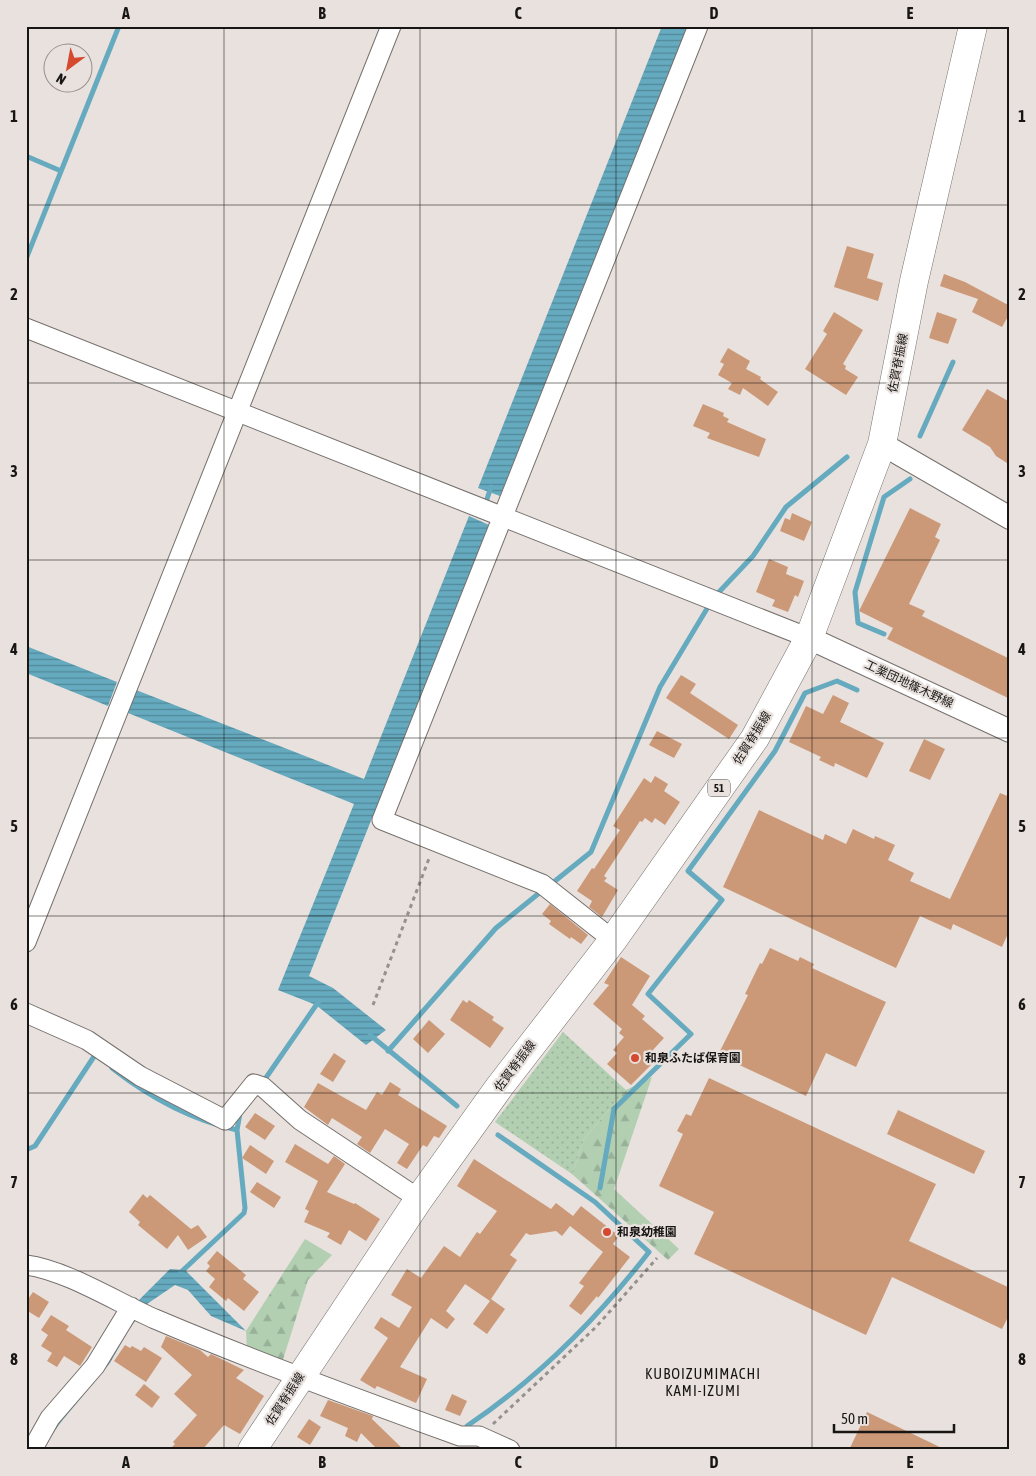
<svg xmlns="http://www.w3.org/2000/svg" width="1036" height="1476" font-family="'Asap Condensed','Noto Sans JP',sans-serif">
  <style>
    .forest { fill: url(#forest-firs) }
    .park { fill: url(#park-dots) }
    .water { fill: url(#water-rules) }
    .lines { fill: none; stroke-linecap: round; stroke-linejoin: round }
    .stream { stroke: #65aabf; stroke-width: 5 }
    .building { fill: #cc9978 }
    .minor-casing { stroke: #76706d; stroke-width: 21 }
    .tertiary-casing { stroke: #76706d; stroke-width: 24 }
    .primary-casing { stroke: #76706d; stroke-width: 29 }
    .path { stroke: #96918e; stroke-width: 3; stroke-dasharray: 4 4; stroke-linecap: butt }
    .minor { stroke: #fff; stroke-width: 19 }
    .tertiary { stroke: #fff; stroke-width: 22 }
    .primary { stroke: #fff; stroke-width: 28 }
    .grid { fill: none; stroke: #181614; stroke-width: 1; stroke-opacity: 0.55 }
    .poi-dot { fill: #d5492e; stroke: #e8e1dd; stroke-width: 2 }
    .labels { text-anchor: middle; stroke-width: 4.5; stroke-linejoin: round; paint-order: stroke }
    .shield { fill: #e8e1dd; stroke: #565350; stroke-width: 1 }
    .shield-label { font-size: 11px; font-weight: bold; fill: #181614 }
    .street-label { font-size: 12px; fill: #181614; stroke: #e8e1dd }
    .poi-label { font-size: 12px; font-weight: bold; fill: #181614; stroke: #e8e1dd; text-anchor: start }
    .quarter-label { font-size: 15px; letter-spacing: 1px; fill: #181614; stroke: #e8e1dd }
    .neatline { fill: none; stroke: #181614; stroke-width: 2 }
    .grid-label { font-size: 16px; text-anchor: middle; font-weight: bold; fill: #181614 }
  </style>
  <defs>
    <pattern id="forest-firs" width="22" height="20" patternUnits="userSpaceOnUse" patternTransform="scale(1.25)"><rect width="22" height="20" fill="#b2cfb2"/><path d="M5 1l3.5 6h-7zM16 11l3.5 6h-7z" fill="#98b198"/></pattern>
    <pattern id="park-dots" width="8" height="8" patternUnits="userSpaceOnUse" patternTransform="scale(1.25)"><rect width="8" height="8" fill="#b2cfb2"/><path d="M2 2h.1M6 6h.1" fill="none" stroke="#98b198" stroke-width="1.8" stroke-linecap="round"/></pattern>
    <pattern id="water-rules" width="6" height="5" patternUnits="userSpaceOnUse" patternTransform="scale(1.25)"><rect width="6" height="5" fill="#65aabf"/><path d="M0 2.5h6" fill="none" stroke="#52899a"/></pattern>
  </defs>
  <rect width="100%" height="100%" fill="#e8e1dd"/>
  <!-- forest -->
  <path class="forest" d="M652,1077L614,1189L679,1249L668,1260L572,1174L584,1139L626,1090Z
    M305,1239L332,1255L308,1280L281,1366L247,1351L246,1331Z"/>
  <!-- park -->
  <path class="park" d="M563,1032L626,1090L584,1139L572,1174L495,1122Z"/>
  <!-- water -->
  <path class="water" d="M662,26H688L500,496L478,488Z
    M469,516L489,525L309,976L333,988L386,1030L366,1045L316,1005L278,990L354,804L128,713L136,690L364,779Z
    M26,646L117,682L108,706L26,673Z
    M170,1269L185,1270L246,1331L211,1316L188,1290L175,1285L147,1304L128,1331L110,1363L61,1422L41,1450L58,1418L102,1363L138,1301Z"/>
  <g class="lines">
    <!-- stream -->
    <path class="stream" d="M26,156L61,171
      M26,259L119,26
      M920,436L953,362
      M485,505L491,487
      M719,592L753,556L786,507L847,457
      M884,634L858,623L855,592L884,497L910,479
      M550,885L591,852L660,687L708,607
      M370,1035L457,1106
      M388,1051L496,928L543,890
      M112,1068C149,1097 192,1120 237,1130
      M263,1082L319,1001
      M26,1150L35,1146L95,1055L98,1056
      M600,1188L614,1109L691,1034L648,994L722,900L688,871L775,751L805,693L837,681L857,690
      M180,1273L244,1213L245,1208L237,1130L240,1113
      M468,1432L467,1426C537,1379 597,1319 649,1252L595,1202L498,1135"/>
  </g>
  <!-- building -->
  <path class="building" d="M847,246L874,254L867,278L883,283L878,301L834,287Z
    M944,274L965,282L1010,306V313L1002,327L972,312L978,299L940,286Z
    M834,312L863,330L843,364L846,366L845,369L858,377L846,395L805,369L827,334L823,331Z
    M937,312L957,319L948,344L929,338Z
    M728,348L750,361L746,369L761,377L760,379L778,392L768,406L743,388L740,395L728,389L732,383L718,375L724,364L720,362Z
    M987,389L1010,402V465L996,456L990,447L962,430Z
    M703,404L724,413L723,416L729,419L727,422L766,439L759,457L707,438L710,433L693,426Z
    M910,508L941,524L935,537L940,540L909,604L925,611L922,616L1010,659V699L887,639L893,628L859,611Z
    M792,513L812,522L804,541L780,531L785,518L790,520Z
    M769,559L788,567L786,574L804,581L798,597L795,595L788,612L772,606L775,600L756,592Z
    M681,675L696,684L690,693L738,725L729,739L666,698Z
    M833,695L849,703L840,722L884,743L867,778L835,763L834,767L819,760L821,757L789,742L806,706L823,714Z
    M657,731L682,744L674,758L649,745Z
    M924,739L945,749L930,780L909,771Z
    M655,776L668,784L664,791L680,802L665,825L655,818L652,823L645,818L642,822L640,821L604,876L607,878L604,881L618,890L602,917L589,907L592,901L577,891L592,868L594,869L620,830L613,826L644,778L651,783Z
    M1000,793L1010,797V929L1002,947L953,924L951,930L920,916L896,968L723,887L759,810L823,840L825,834L846,844L853,829L874,839L875,836L895,845L888,860L914,873L910,881L950,899Z
    M550,904L588,935L581,944L571,937L570,939L549,924L551,921L542,914Z
    M770,948L798,961L800,957L814,964L812,968L886,1002L856,1067L826,1053L806,1096L718,1055L748,995L745,994L760,963L762,964Z
    M621,957L650,976L632,1005L645,1016L642,1019L664,1038L652,1051L659,1057L631,1085L607,1064L617,1053L613,1050L624,1037L619,1033L622,1029L593,1004L609,985L604,983Z
    M463,1000L467,1003L469,1000L494,1017L492,1020L504,1028L490,1048L450,1020Z
    M429,1020L445,1034L428,1053L413,1039Z
    M334,1053L346,1061L333,1082L320,1074Z
    M709,1078L936,1184L909,1241L1010,1288V1313L1002,1329L892,1277L866,1335L694,1254L714,1212L659,1186L683,1134L677,1131L686,1114L691,1116Z
    M390,1082L401,1089L398,1095L447,1126L439,1138L434,1136L427,1147L423,1145L407,1169L397,1163L409,1144L385,1129L370,1153L357,1144L362,1137L332,1118L328,1125L304,1107L318,1083L366,1110L377,1092L382,1095Z
    M898,1110L985,1151L974,1174L887,1134Z
    M255,1113L275,1126L265,1140L245,1127Z
    M295,1144L328,1164L334,1156L345,1164L327,1192L354,1204L355,1203L380,1219L366,1241L349,1230L341,1245L327,1237L330,1233L304,1222L309,1211L305,1209L318,1181L285,1162Z
    M250,1145L274,1161L266,1174L242,1158Z
    M474,1159L551,1209L556,1203L573,1216L581,1206L619,1236L613,1244L630,1257L598,1298L597,1296L581,1315L569,1306L584,1286L579,1283L603,1252L570,1226L562,1236L556,1231L530,1235L526,1233L510,1255L517,1260L491,1299L505,1309L487,1334L473,1324L490,1301L465,1284L446,1311L455,1319L447,1329L431,1318L400,1367L427,1379L416,1403L377,1386L375,1389L360,1380L388,1338L374,1328L381,1317L399,1328L412,1307L391,1295L407,1269L421,1278L444,1246L460,1257L477,1232L480,1234L497,1211L457,1186Z
    M257,1182L281,1197L274,1208L250,1192Z
    M143,1194L147,1198L150,1195L191,1229L198,1225L207,1237L188,1250L178,1235L167,1249L138,1225L140,1222L129,1212Z
    M217,1251L246,1275L243,1279L259,1292L244,1311L228,1298L226,1301L209,1287L215,1279L206,1271L210,1266L207,1263Z
    M33,1292L49,1302L39,1318L26,1310V1302Z
    M51,1315L69,1326L66,1330L92,1347L80,1366L64,1356L57,1367L47,1361L52,1353L41,1346L48,1335L41,1330Z
    M166,1336L200,1350L208,1357L211,1354L244,1370L236,1378L264,1396L240,1434L224,1425L202,1450H169L175,1444L173,1442L197,1415L174,1394L192,1375L161,1347Z
    M125,1345L130,1348L132,1346L141,1351L144,1347L162,1358L146,1382L114,1361Z
    M144,1384L160,1397L152,1408L135,1395Z
    M452,1394L467,1401L460,1416L445,1410Z
    M328,1400L373,1416L372,1419L404,1450H378L361,1433L357,1442L345,1436L348,1428L320,1416Z
    M867,1412L946,1450H849Z
    M309,1419L321,1427L310,1445L297,1437Z"/>
  <g class="lines">
    <!-- minor casing -->
    <g class="minor-casing">
      <path id="minor" d="M26,328L809,638
        M613,940L542,884L382,820L698,26
        M26,942L391,26
        M26,1013L87,1040L140,1076L225,1120L254,1084L263,1087L300,1120L419,1199
        M26,1265C66,1270 118,1303 155,1319C256,1362 357,1399 460,1436H479L510,1450
        M32,1450L50,1418L95,1366L131,1307"/>
    </g>
    <!-- tertiary casing -->
    <g class="tertiary-casing">
      <path id="tertiary" d="M882,444L1010,518
        M809,638L1010,731"/>
    </g>
    <!-- primary casing -->
    <g class="primary-casing">
      <path id="primary" d="M252,1450L419,1199L500,1086L613,940L755,738L809,638L882,444L914,281L973,26"/>
    </g>
    <!-- path -->
    <path class="path" d="M373,1005L430,856
      M493,1424L596,1327L657,1258"/>
    <!-- minor -->
    <use href="#minor" class="minor"/>
    <!-- tertiary -->
    <use href="#tertiary" class="tertiary"/>
    <!-- primary -->
    <use href="#primary" class="primary"/>
  </g>
  <!-- grid -->
  <path class="grid" d="M224,26V1450M420,26V1450M616,26V1450M812,26V1450M26,205H1010M26,383H1010M26,560H1010M26,738H1010M26,916H1010M26,1093H1010M26,1271H1010"/>
  <!-- markers -->
  <g class="poi-dot">
    <circle cx="635" cy="1058" r="5"/>
    <circle cx="607" cy="1232" r="5"/>
  </g>
  <g class="labels">
    <!-- shield labels -->
    <rect class="shield" x="708" y="779.5" width="22" height="17" rx="4"/>
    <g class="shield-label">
      <text x="719" y="792">51</text>
    </g>
    <!-- street labels -->
    <g class="street-label">
      <text transform="translate(898 363) rotate(-79)" y="4">佐賀脊振線</text>
      <text transform="translate(909 684) rotate(25)" y="4">工業団地篠木野線</text>
      <text transform="translate(752 738) rotate(-58)" y="4">佐賀脊振線</text>
      <text transform="translate(515 1066) rotate(-53)" y="4">佐賀脊振線</text>
      <text transform="translate(285 1399) rotate(-57)" y="4">佐賀脊振線</text>
    </g>
    <!-- poi labels -->
    <g class="poi-label">
      <text x="645" y="1062">和泉ふたば保育園</text>
      <text x="617" y="1236">和泉幼稚園</text>
    </g>
    <!-- quarter labels -->
    <g class="quarter-label">
      <text x="703" y="1379">KUBOIZUMIMACHI<tspan x="703" dy="17">KAMI-IZUMI</tspan></text>
    </g>
  </g>
  <!-- border -->
  <rect width="1036" height="1476" fill="none" stroke="#e8e1dd" stroke-width="55"/>
  <!-- north arrow -->
  <g transform="translate(68 68) rotate(212)"><circle r="24" fill="#e8e1dd" stroke="#95908d"/>
  <path d="M0-4L9 19L0 12L-9 19Z" fill="#d5492e"/>
  <text y="-8" font-size="14" font-weight="bold" text-anchor="middle" fill="#181614">N</text>
  </g>
  <!-- scale -->
  <path d="M834 1424v8h120v-8" fill="none" stroke="#181614" stroke-width="2.5"/>
  <text x="841" y="1424" font-size="15" fill="#181614" stroke="#e8e1dd" stroke-width="4" paint-order="stroke">50 m</text>
  <rect x="28" y="28" width="980" height="1420" class="neatline"/>
  <g class="grid-label">
    <text x="126" y="19">A</text>
    <text x="322" y="19">B</text>
    <text x="518" y="19">C</text>
    <text x="714" y="19">D</text>
    <text x="910" y="19">E</text>
    <text x="14" y="122">1</text>
    <text x="1022" y="122">1</text>
    <text x="14" y="300">2</text>
    <text x="1022" y="300">2</text>
    <text x="14" y="477">3</text>
    <text x="1022" y="477">3</text>
    <text x="14" y="655">4</text>
    <text x="1022" y="655">4</text>
    <text x="14" y="832">5</text>
    <text x="1022" y="832">5</text>
    <text x="14" y="1010">6</text>
    <text x="1022" y="1010">6</text>
    <text x="14" y="1188">7</text>
    <text x="1022" y="1188">7</text>
    <text x="14" y="1365">8</text>
    <text x="1022" y="1365">8</text>
    <text x="126" y="1468">A</text>
    <text x="322" y="1468">B</text>
    <text x="518" y="1468">C</text>
    <text x="714" y="1468">D</text>
    <text x="910" y="1468">E</text>
  </g>
</svg>
